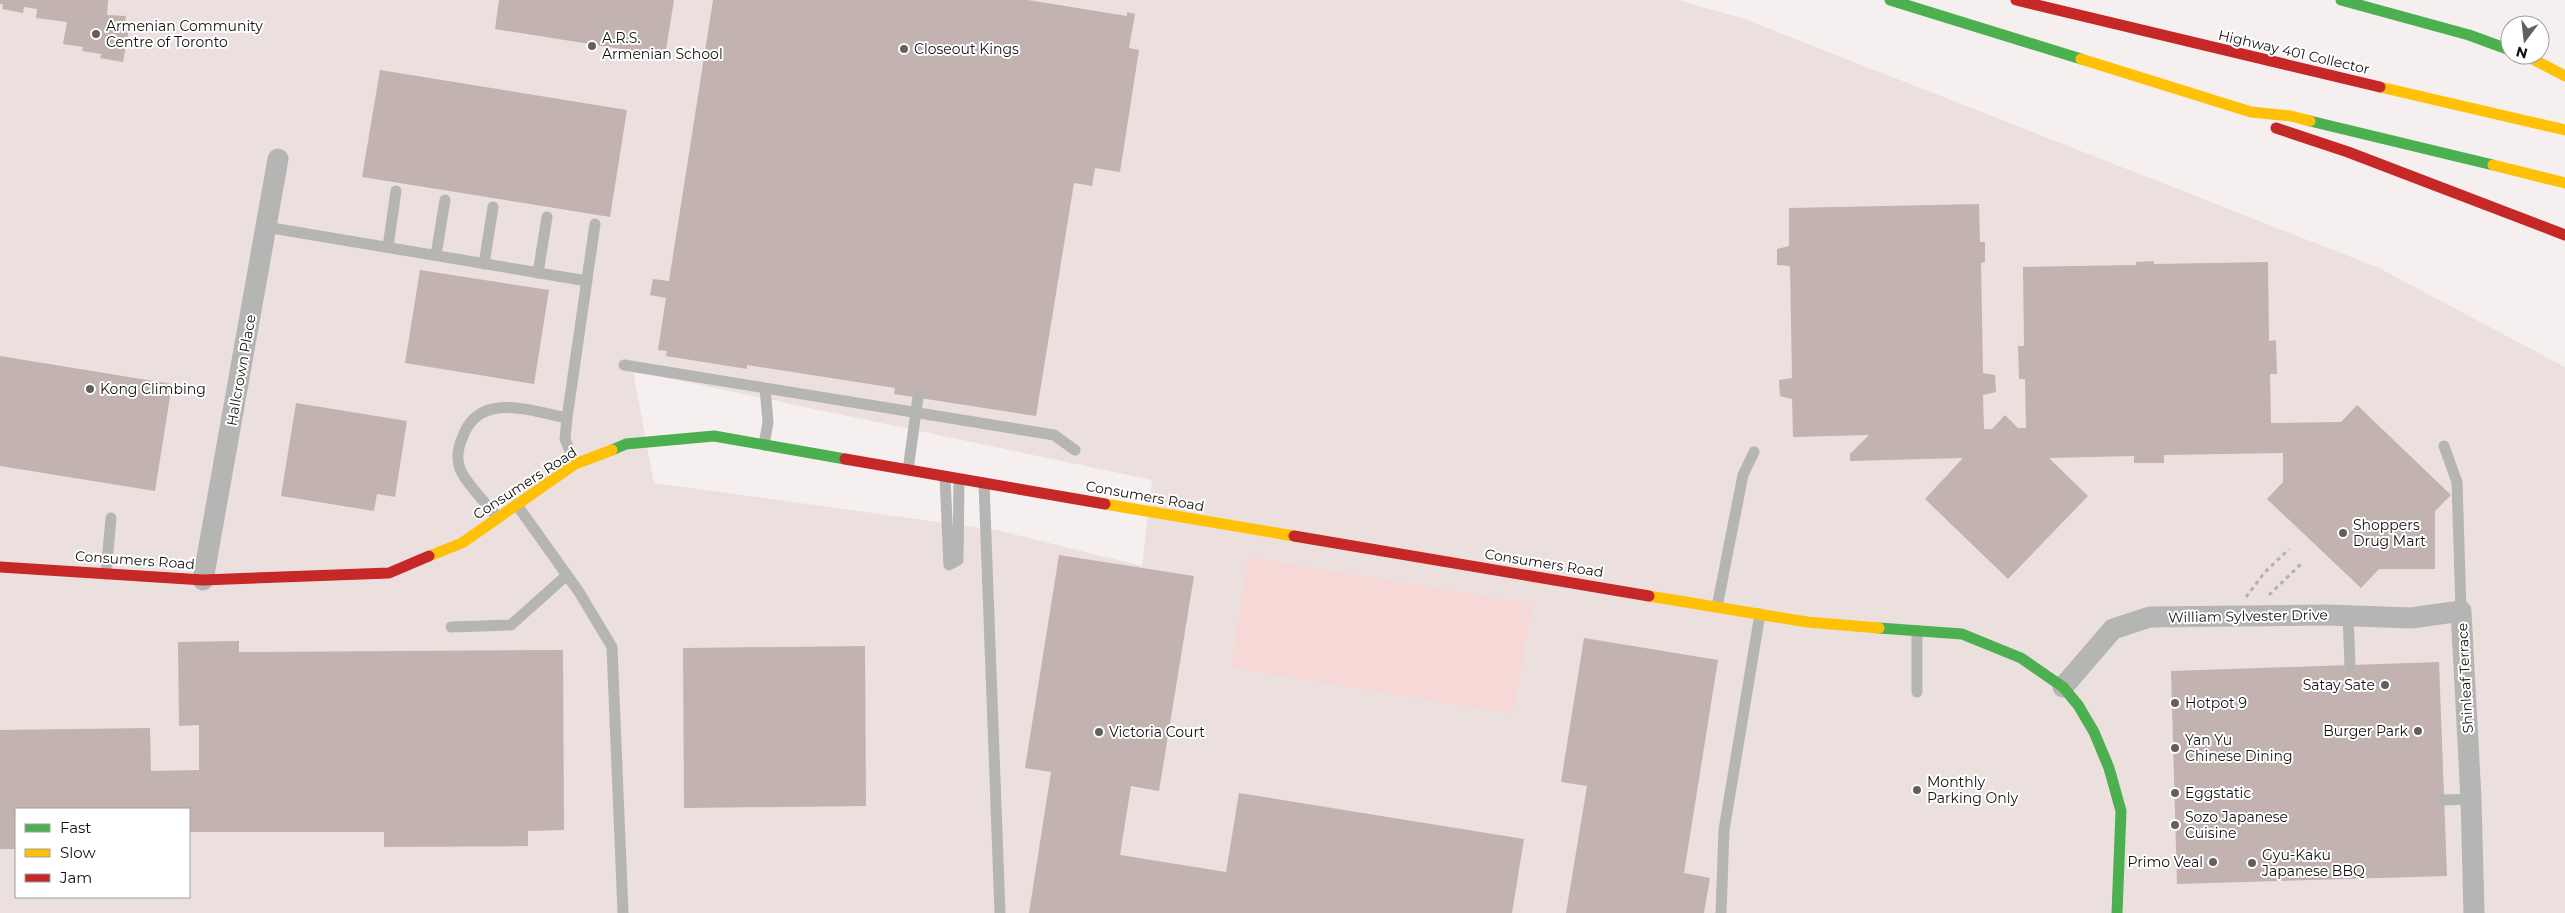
<svg xmlns="http://www.w3.org/2000/svg" width="2565" height="913" font-family="Montserrat,sans-serif">
  <style>
    .built { fill: #ece0de; fill-rule: evenodd }
    .green { fill: #f6d9d6 }
    .building { fill: #c2b2b0 }
    .lines { fill: none; stroke-linecap: round; stroke-linejoin: round }
    .path { stroke: #b3b1b0; stroke-width: 3; stroke-dasharray: 4 4; stroke-linecap: butt }
    .lane { stroke: #b5b5b4; stroke-width: 11 }
    .street { stroke: #b5b5b4; stroke-width: 21 }
    .fast { stroke: #4caf50; stroke-width: 11 }
    .slow { stroke: #ffc107; stroke-width: 11 }
    .jam { stroke: #c62828; stroke-width: 11 }
    .poi-dot { fill: #625f5e; stroke: #fff; stroke-width: 2 }
    .labels { text-anchor: middle; stroke-width: 4; stroke-linejoin: round; paint-order: stroke }
    .poi-label { font-size: 14px; fill: #131110; stroke: #fff; text-anchor: start }
    .street-label { font-size: 14px; fill: #131110; stroke: #fff }
  </style>
  <rect width="100%" height="100%" fill="#f5f0ef"/>
  <!-- built -->
  <path class="built" d="M0,0H1678L1742,18L2379,268L2565,367V913H0ZM633,371L1152,480L1142,566L997,530L654,483ZM16,809H189V897H16Z"/>
  <!-- green -->
  <path class="green" d="M1248,557L1533,604L1513,714L1231,668Z"/>
  <!-- building -->
  <path class="building" d="M0,0H108L107,15L126,16L125,23L130,24L123,62L100,58L101,54L82,51L83,47L63,44L67,22L36,18L37,9L24,7L23,13L2,9L3,4H0Z
    M499,0H674L665,56L495,29Z
    M713,0H1028L1127,16V12L1135,14L1129,48L1139,50L1120,172L1095,168L1092,186L1074,183L1036,416L894,394L895,388L747,365V369L666,356L667,351L658,350L666,298L650,295L653,279L669,281Z
    M380,70L627,110L610,217L362,177Z
    M1979,204L1980,242H1985V262L1981,263L1983,373L1995,375L1996,392L1983,395L1984,429H1992L2005,415L2018,428H2026L2025,379H2019L2018,346H2024L2023,267L2136,265V262L2154,261V264L2268,262L2269,341L2276,340L2277,374H2270L2271,423L2341,422L2357,405L2451,495L2435,511V569H2379L2361,588L2267,499L2283,482V453L2164,455V463H2134V456L2049,458L2088,496L2008,579L1925,499L1963,458L1850,461V454L1869,435L1793,437L1792,399L1780,396L1779,380L1792,378L1790,266L1777,265V249L1789,246V208Z
    M420,270L549,290L534,384L405,363Z
    M0,356L172,384L155,491L0,466Z
    M296,403L407,421L395,497L377,494L374,511L281,496Z
    M1059,555L1194,576L1159,791L1131,786L1120,855L1226,872L1239,793L1524,839L1512,913H1029L1051,772L1025,768Z
    M1584,638L1718,660L1684,873L1710,878L1704,913H1566L1587,786L1561,782Z
    M239,641V652L563,650L564,830L528,831V846L384,847V832H189V809H16V849H0V730L150,728L151,771L199,770V725L179,726L178,642Z
    M865,646L866,806L684,808L683,648Z
    M2439,662L2447,876L2177,884L2171,671Z"/>
  <g class="lines">
    <!-- path -->
    <path class="path" d="M2269,595L2302,563
      M2246,597L2265,572L2289,549"/>
    <!-- lane -->
    <path class="lane" d="M266,227L587,281
      M388,247L396,191
      M436,255L445,200
      M484,264L493,207
      M538,273L547,217
      M624,365L1054,435L1075,450
      M764,445L768,422L765,388
      M2444,446L2457,482L2461,611
      M575,464L565,439L567,418L595,224
      M908,470L918,397
      M945,477L949,565L958,560L959,479
      M984,484L1000,913
      M517,505L579,592L612,647L623,913
      M498,518C488,505 466,484 460,469C456,458 458,447 463,436C480,391 531,411 567,418
      M106,574L111,518
      M1717,607L1743,475L1754,452
      M2348,615L2350,666
      M451,627L511,625L567,575
      M1917,631V692
      M2444,800L2471,799
      M1721,913L1724,830L1760,614"/>
    <!-- street -->
    <path class="street" d="M203,580L278,159
      M2063,687L2113,629L2150,617L2328,615L2411,618L2461,611L2471,799L2474,913"/>
    <!-- fast -->
    <path class="fast" d="M1890,0L2081,59
      M2341,0L2469,35L2510,50
      M2310,121L2493,165
      M612,450L626,444L714,436L845,459
      M1879,628L1962,634L2021,658L2063,687L2078,705L2094,732L2109,768L2121,811L2117,913"/>
    <!-- slow -->
    <path class="slow" d="M2525,55L2565,76
      M2081,59L2251,112L2291,116L2310,121
      M2380,87L2565,130
      M2493,165L2565,183
      M1105,504L1294,536
      M429,556L462,543L575,464L612,450
      M1649,596L1807,622L1879,628"/>
    <!-- jam -->
    <path class="jam" d="M2016,0L2380,87
      M2276,128L2348,152L2565,235
      M845,459L1105,504
      M1294,536L1649,596
      M0,567L203,580L389,573L429,556"/>
  </g>
  <!-- markers -->
  <g class="poi-dot">
    <circle cx="96" cy="34" r="5"/>
    <circle cx="592" cy="46" r="5"/>
    <circle cx="904" cy="49" r="5"/>
    <circle cx="90" cy="389" r="5"/>
    <circle cx="2343" cy="533" r="5"/>
    <circle cx="2385" cy="685" r="5"/>
    <circle cx="2175" cy="703" r="5"/>
    <circle cx="2418" cy="731" r="5"/>
    <circle cx="1099" cy="732" r="5"/>
    <circle cx="2175" cy="748" r="5"/>
    <circle cx="1917" cy="790" r="5"/>
    <circle cx="2175" cy="793" r="5"/>
    <circle cx="2175" cy="825" r="5"/>
    <circle cx="2213" cy="862" r="5"/>
    <circle cx="2252" cy="863" r="5"/>
  </g>
  <g class="labels">
    <!-- poi labels -->
    <g class="poi-label">
      <text x="106" y="31">Armenian Community<tspan x="106" dy="16">Centre of Toronto</tspan></text>
      <text x="602" y="43">A.R.S.<tspan x="602" dy="16">Armenian School</tspan></text>
      <text x="914" y="54">Closeout Kings</text>
      <text x="100" y="394">Kong Climbing</text>
      <text x="2353" y="530">Shoppers<tspan x="2353" dy="16">Drug Mart</tspan></text>
      <text x="2375" y="690" text-anchor="end">Satay Sate</text>
      <text x="2185" y="708">Hotpot 9</text>
      <text x="2408" y="736" text-anchor="end">Burger Park</text>
      <text x="1109" y="737">Victoria Court</text>
      <text x="2185" y="745">Yan Yu<tspan x="2185" dy="16">Chinese Dining</tspan></text>
      <text x="1927" y="787">Monthly<tspan x="1927" dy="16">Parking Only</tspan></text>
      <text x="2185" y="798">Eggstatic</text>
      <text x="2185" y="822">Sozo Japanese<tspan x="2185" dy="16">Cuisine</tspan></text>
      <text x="2262" y="860">Gyu-Kaku<tspan x="2262" dy="16">Japanese BBQ</tspan></text>
      <text x="2203" y="867" text-anchor="end">Primo Veal</text>
    </g>
    <!-- street labels -->
    <g class="street-label">
      <text transform="translate(2294 52) rotate(13)" y="5">Highway 401 Collector</text>
      <text transform="translate(241 370) rotate(-80)" y="5">Hallcrown Place</text>
      <text transform="translate(525 483) rotate(-33)" y="5">Consumers Road</text>
      <text transform="translate(1145 496) rotate(10)" y="5">Consumers Road</text>
      <text transform="translate(135 560) rotate(4)" y="5">Consumers Road</text>
      <text transform="translate(1544 563) rotate(9)" y="5">Consumers Road</text>
      <text transform="translate(2248 616) rotate(-1)" y="5">William Sylvester Drive</text>
      <text transform="translate(2465 678) rotate(-93)" y="5">Shinleaf Terrace</text>
    </g>
  </g>
  <!-- legend -->
  <rect x="15" y="808" width="175" height="90" fill="#ffffff" stroke="#a1a09f"/>
  <rect x="25" y="824" width="25" height="8" fill="#4caf50" stroke="#a1a09f"/>
  <text x="60" y="833" font-size="15" fill="#131110">Fast</text>
  <rect x="25" y="849" width="25" height="8" fill="#ffc107" stroke="#a1a09f"/>
  <text x="60" y="858" font-size="15" fill="#131110">Slow</text>
  <rect x="25" y="874" width="25" height="8" fill="#c62828" stroke="#a1a09f"/>
  <text x="60" y="883" font-size="15" fill="#131110">Jam</text>
  <!-- north arrow -->
  <g transform="translate(2525 40) rotate(195)"><circle r="24" fill="#ffffff" stroke="#a1a09f"/>
  <path d="M0-4L9 19L0 12L-9 19Z" fill="#625f5e"/>
  <text y="-8" font-size="14" font-weight="bold" text-anchor="middle" fill="#131110">N</text>
  </g>
</svg>
